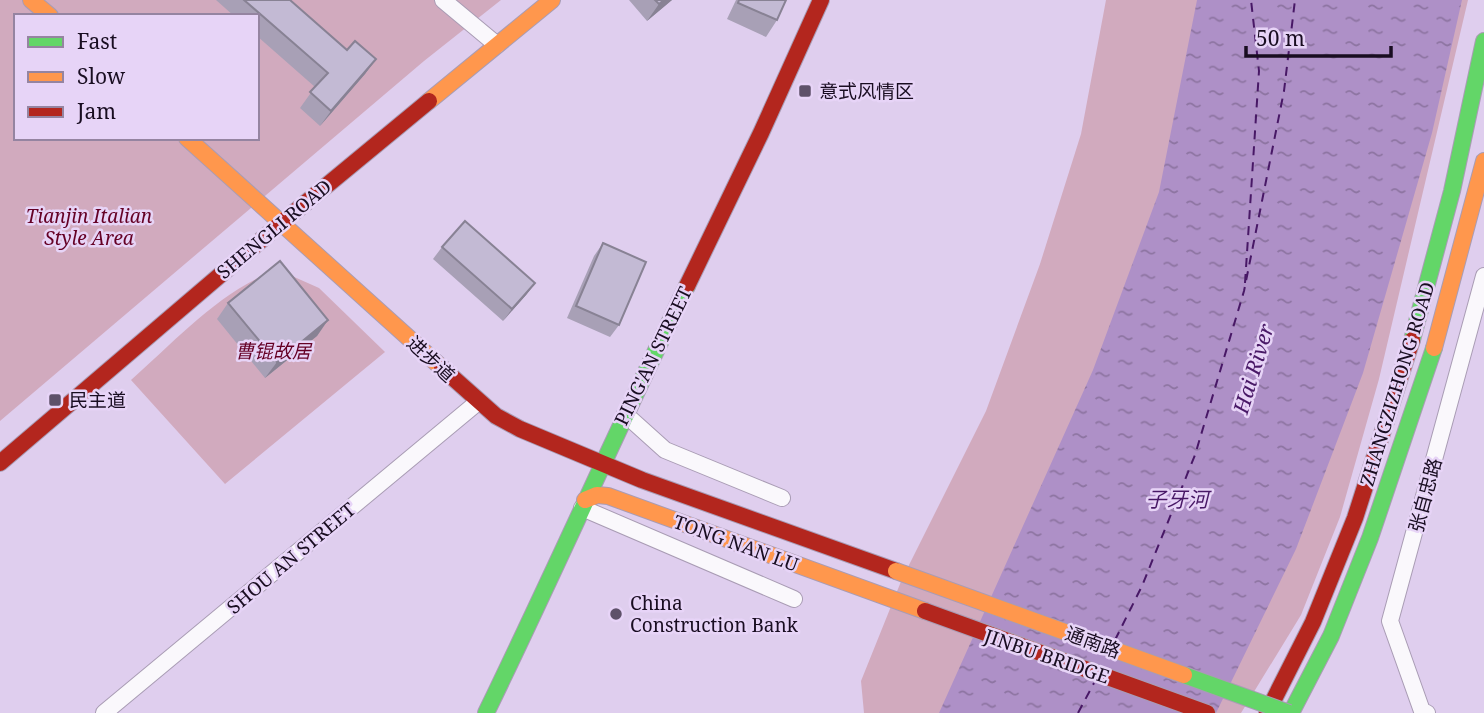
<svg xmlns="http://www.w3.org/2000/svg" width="1484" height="713" font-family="'Noto Serif','Noto Sans SC',serif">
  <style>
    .green { fill: #d1aabe; fill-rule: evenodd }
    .water { fill: url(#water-ripples) }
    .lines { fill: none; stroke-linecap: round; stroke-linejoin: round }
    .ferry { stroke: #481866; stroke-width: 2; stroke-dasharray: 9 7; stroke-linecap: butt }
    .street-casing { stroke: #a99cb4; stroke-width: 18 }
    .fast-casing { stroke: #a99cb4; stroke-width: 18 }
    .slow-casing { stroke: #a99cb4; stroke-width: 18 }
    .jam-casing { stroke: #a99cb4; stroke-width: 18 }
    .street { stroke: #faf8fc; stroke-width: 16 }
    .fast { stroke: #63d668; stroke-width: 16 }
    .slow { stroke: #ff974d; stroke-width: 16 }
    .jam { stroke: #b3261e; stroke-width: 16 }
    .fast-bridge-casing { stroke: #a99cb4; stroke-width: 18; stroke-linecap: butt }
    .slow-bridge-casing { stroke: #a99cb4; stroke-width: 18; stroke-linecap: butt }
    .fast-bridge { stroke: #63d668; stroke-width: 16 }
    .slow-bridge { stroke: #ff974d; stroke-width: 16 }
    .wall { fill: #a8a0b6 }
    .shaded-wall { fill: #888294 }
    .building { fill: #c3bad4; stroke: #888294; stroke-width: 2 }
    .poi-dot { fill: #5e5169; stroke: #e7d4f7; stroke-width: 2.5 }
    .labels { text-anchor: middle; stroke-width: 5; stroke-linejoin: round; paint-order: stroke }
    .poi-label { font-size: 19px; fill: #190d21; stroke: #e7d4f7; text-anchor: start }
    .park-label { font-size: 19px; font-style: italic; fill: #650025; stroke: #e7d4f7 }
    .street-label { font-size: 19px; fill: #190d21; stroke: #e7d4f7 }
    .water-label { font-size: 21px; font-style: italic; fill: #481866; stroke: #e7d4f7 }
  </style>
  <defs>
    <pattern id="water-ripples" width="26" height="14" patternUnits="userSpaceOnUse" patternTransform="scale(1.75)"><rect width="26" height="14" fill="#ae90c7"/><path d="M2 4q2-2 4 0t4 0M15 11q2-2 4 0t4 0" fill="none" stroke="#8d74a1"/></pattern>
  </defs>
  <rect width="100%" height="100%" fill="#dfceee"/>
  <!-- green -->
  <path class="green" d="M0,0H501L424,61L0,421ZM16,16H257V138H16Z
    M1106,0H1468L1379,379L1340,517L1301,615L1241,713H864L861,681L902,579L986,411L1040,264L1081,134Z
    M271,272L292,276L319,288L385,352L225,484L131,380C174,342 217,294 271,272Z"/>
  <!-- water -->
  <path class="water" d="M1197,0H1462L1432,133L1363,373L1296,549L1216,713H939L1093,370L1159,192Z"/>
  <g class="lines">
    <!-- ferry -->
    <path class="ferry" d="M1245,283L1259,71L1251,0
      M1115,640L1142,586L1195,455L1244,291L1284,91L1295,0
      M1078,713L1094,683"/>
    <!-- street casing -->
    <g class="street-casing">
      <path id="street" d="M443,0L497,45
        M625,414L665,450L782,498
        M582,508L794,599
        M104,713L478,402
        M1427,713L1422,711L1390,621L1484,276"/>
    </g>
    <!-- fast casing -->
    <g class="fast-casing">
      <path id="fast" d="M1412,340L1452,191L1484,41
        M486,713C555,571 618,428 687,286
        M1291,713L1331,636L1370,538L1434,348"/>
    </g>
    <!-- slow casing -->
    <g class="slow-casing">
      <path id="slow" d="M31,0L50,16
        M429,101L552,0
        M187,138L442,368
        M1434,348L1484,161
        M585,500L597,495L608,496L925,611"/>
    </g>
    <!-- jam casing -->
    <g class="jam-casing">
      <path id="jam" d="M687,286L761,133L821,0
        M442,368L496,416L520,429L642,480L896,571
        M0,463L280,224L429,101
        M925,611L1207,713
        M1267,713L1313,622L1355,518L1412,340"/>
    </g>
    <!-- street -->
    <use href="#street" class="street"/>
    <!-- fast -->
    <use href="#fast" class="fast"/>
    <!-- slow -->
    <use href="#slow" class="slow"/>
    <!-- jam -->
    <use href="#jam" class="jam"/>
    <!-- fast-bridge casing -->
    <g class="fast-bridge-casing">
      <path id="fast-bridge" d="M1184,675L1289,713"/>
    </g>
    <!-- slow-bridge casing -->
    <g class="slow-bridge-casing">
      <path id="slow-bridge" d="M896,571L1184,675"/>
    </g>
    <!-- fast-bridge -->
    <use href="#fast-bridge" class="fast-bridge"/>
    <!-- slow-bridge -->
    <use href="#slow-bridge" class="slow-bridge"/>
  </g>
  <!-- wall -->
  <path class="wall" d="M216,0H290L347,50L376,59L365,74L320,126L300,108L315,87L257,36V16H234Z
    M629,0H672L647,21Z
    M736,0H786L777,20L766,37L727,19Z
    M603,243L619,325L610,337L567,318L594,256Z
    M442,247L535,283L526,295L503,321L433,259Z
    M228,303L328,320L317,336L265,378L217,319Z"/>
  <!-- shaded-wall -->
  <path class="shaded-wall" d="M664,0H672L647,21L659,4Z
    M376,59L365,74L320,126L331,111Z
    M535,283L526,295L503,321L512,309Z
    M328,320L317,336L265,378L277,362Z"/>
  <!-- building -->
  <path class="building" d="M244,0H290L347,50L355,41L376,59L331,111L310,92L328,73Z
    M655,0H664L659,4Z
    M739,0H786L777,20L738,3Z
    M465,221L535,283L512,309L442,247Z
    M603,243L646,262L619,325L576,306Z
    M280,261L328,320L277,362L228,303Z"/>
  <!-- markers -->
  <g class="poi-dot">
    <rect x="798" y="84" width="14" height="14" rx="3.5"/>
    <rect x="48" y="393" width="14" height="14" rx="3.5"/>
    <circle cx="616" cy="614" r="7"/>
  </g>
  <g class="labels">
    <!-- poi labels -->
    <g class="poi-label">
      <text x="819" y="98">意式风情区</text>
      <text x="69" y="407">民主道</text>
      <text x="630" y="610">China<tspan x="630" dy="22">Construction Bank</tspan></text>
    </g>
    <!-- park labels -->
    <g class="park-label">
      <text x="89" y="223">Tianjin Italian<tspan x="89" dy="22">Style Area</tspan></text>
      <text x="273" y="358">曹锟故居</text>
    </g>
    <!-- street labels -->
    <g class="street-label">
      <text transform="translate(274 229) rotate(-40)" y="7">SHENGLI ROAD</text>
      <text transform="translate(653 356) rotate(-64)" y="7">PING'AN STREET</text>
      <text transform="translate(431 359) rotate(43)" y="7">进步道</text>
      <text transform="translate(1397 384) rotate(-73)" y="7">ZHANGZIZHONG ROAD</text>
      <text transform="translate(1425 495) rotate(-75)" y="7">张自忠路</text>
      <text transform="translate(736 543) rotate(20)" y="7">TONG NAN LU</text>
      <text transform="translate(291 558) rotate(-40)" y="7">SHOU AN STREET</text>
      <text transform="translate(1093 642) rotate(20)" y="7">通南路</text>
      <text transform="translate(1047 656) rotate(19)" y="7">JINBU BRIDGE</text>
    </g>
    <!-- water labels -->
    <g class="water-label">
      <text transform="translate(1254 369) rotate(-73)" y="7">Hai River</text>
      <text x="1177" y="507">子牙河</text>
    </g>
  </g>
  <!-- legend -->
  <rect x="14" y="14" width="245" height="126" fill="#e7d4f7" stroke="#9584a1" stroke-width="2"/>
  <rect x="28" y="37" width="35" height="10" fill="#63d668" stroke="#9584a1" stroke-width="2"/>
  <text x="77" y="49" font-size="21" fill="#190d21">Fast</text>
  <rect x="28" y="72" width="35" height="10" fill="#ff974d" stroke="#9584a1" stroke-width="2"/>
  <text x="77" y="84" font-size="21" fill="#190d21">Slow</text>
  <rect x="28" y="107" width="35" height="10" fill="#b3261e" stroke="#9584a1" stroke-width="2"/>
  <text x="77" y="119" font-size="21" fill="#190d21">Jam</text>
  <!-- scale -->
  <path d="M1246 46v10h145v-10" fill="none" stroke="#190d21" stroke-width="3.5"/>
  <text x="1256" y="46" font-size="21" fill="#190d21" stroke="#e7d4f7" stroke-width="5" paint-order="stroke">50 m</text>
</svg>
